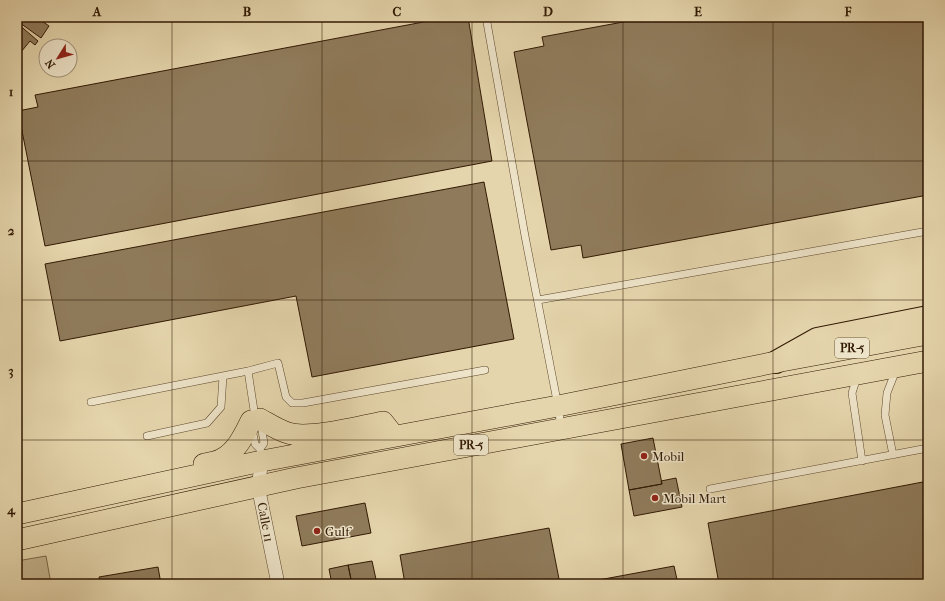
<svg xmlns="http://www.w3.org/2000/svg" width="945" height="601" font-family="'IM FELL French Canon',serif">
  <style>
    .green { fill: #c6b58f; stroke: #7c6749 }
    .building { fill: #8f7b5b; stroke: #311903 }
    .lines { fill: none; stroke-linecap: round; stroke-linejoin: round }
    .service-casing { stroke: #5e482d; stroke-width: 8 }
    .minor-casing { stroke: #5e482d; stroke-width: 14 }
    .primary-casing { stroke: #311903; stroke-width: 22 }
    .motorway-casing { stroke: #311903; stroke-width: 24 }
    .service { stroke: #eee4c9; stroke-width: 7 }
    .minor { stroke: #eee4c9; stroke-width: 13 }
    .primary { stroke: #e5d5ac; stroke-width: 21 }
    .motorway { stroke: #e5d5ac; stroke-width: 22 }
    .grid { fill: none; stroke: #311903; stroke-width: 1; stroke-opacity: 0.55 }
    .poi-dot { fill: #8f2418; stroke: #eee4c9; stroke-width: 1.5 }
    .labels { text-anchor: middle; stroke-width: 3; stroke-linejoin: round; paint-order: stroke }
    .shield { fill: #eee4c9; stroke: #6a563e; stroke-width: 1 }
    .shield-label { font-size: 12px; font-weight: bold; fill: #311903 }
    .poi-label { font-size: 13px; fill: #311903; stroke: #eee4c9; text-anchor: start }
    .street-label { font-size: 13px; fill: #311903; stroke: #eee4c9 }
    .neatline { fill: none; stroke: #311903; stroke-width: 1.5 }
    .grid-label { font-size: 13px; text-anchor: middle; font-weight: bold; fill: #311903 }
  </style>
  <rect width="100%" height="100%" fill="#e5d5ac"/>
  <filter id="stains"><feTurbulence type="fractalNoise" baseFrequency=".005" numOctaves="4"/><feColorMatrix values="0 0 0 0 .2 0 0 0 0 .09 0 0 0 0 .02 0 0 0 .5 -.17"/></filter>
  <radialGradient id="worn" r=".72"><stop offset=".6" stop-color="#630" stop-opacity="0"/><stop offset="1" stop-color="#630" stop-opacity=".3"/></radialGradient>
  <!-- green -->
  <path class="green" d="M46,556L51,584H17V561Z"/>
  <!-- building -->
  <path class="building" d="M24,17H36L49,26L41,38L20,23Z
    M450,17H468L492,161L45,246L18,111L38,107L35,95Z
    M650,17H928V195L583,258L581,245L551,250L514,52L544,46L542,37Z
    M17,23L38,41L35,45L30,41L21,52L17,49Z
    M484,182L514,339L312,377L296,296L60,341L45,264Z
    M653,438L662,484L629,490L621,444Z
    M676,478L682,507L634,516L629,490L662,484L661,481Z
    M928,481V584H719L708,523Z
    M365,503L371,533L302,546L296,516Z
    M549,528L560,584H405L400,555Z
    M372,561L377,584H352L348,565Z
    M348,565L352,584H356H332L329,569Z
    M674,566L678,584H577Z
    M158,567L161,584H101L99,577Z"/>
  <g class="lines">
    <!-- service casing -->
    <g class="service-casing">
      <path id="service" d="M486,17L525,236L558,406L561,427
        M538,300L928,231
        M248,371L278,363L286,397L292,403H303L485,370
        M857,377L852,393L862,461
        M91,402L248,371L255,417L260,419L264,443L260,449L262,460
        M252,429L255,444L260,449
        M147,436L207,423L221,407L223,376
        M893,455L885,415L887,393L896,370
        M710,489L928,448"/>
    </g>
    <!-- minor casing -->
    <g class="minor-casing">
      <path id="minor" d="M262,461L258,486L278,584"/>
    </g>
    <!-- primary casing -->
    <g class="primary-casing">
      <path id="primary" d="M260,419C269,424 278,430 288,433C309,440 360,426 383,422L394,436
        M204,464C210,463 217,462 222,459C237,451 244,435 251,421
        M17,514L262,461L558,406L776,362L928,334
        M17,540L296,478L928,361"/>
    </g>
    <!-- motorway casing -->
    <g class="motorway-casing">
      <path id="motorway" d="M776,362L817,339L928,317"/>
    </g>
    <!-- service -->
    <use href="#service" class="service"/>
    <!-- minor -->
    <use href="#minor" class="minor"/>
    <!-- primary -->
    <use href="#primary" class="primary"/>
    <!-- motorway -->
    <use href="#motorway" class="motorway"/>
  </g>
  <!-- grid -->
  <path class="grid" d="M172,17V584M322,17V584M472,17V584M623,17V584M773,17V584M17,161H928M17,300H928M17,440H928"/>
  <!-- markers -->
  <g class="poi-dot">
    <circle cx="644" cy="456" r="4"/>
    <circle cx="655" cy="498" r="4"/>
    <circle cx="317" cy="531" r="4"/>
  </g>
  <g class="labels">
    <!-- shield labels -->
    <g class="shield">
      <rect x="835" y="338" width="34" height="20" rx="3"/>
      <rect x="454" y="435" width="34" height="20" rx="3"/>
    </g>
    <g class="shield-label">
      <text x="852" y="352">PR-5</text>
      <text x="471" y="449">PR-5</text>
    </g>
    <!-- poi labels -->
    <g class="poi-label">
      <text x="652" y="461">Mobil</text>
      <text x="663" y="503">Mobil Mart</text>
      <text x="325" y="536">Gulf</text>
    </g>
    <!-- street labels -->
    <g class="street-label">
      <text transform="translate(266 522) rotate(79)" y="5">Calle 11</text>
    </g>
  </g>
  <!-- margin -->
  <rect width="945" height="601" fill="none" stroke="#e5d5ac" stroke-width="44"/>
  <!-- north arrow -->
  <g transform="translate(58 58) rotate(233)"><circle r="19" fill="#eee4c9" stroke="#a2937a"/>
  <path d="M0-3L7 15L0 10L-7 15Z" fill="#8f2418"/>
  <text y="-6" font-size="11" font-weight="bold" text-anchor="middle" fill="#311903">N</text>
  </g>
  <rect x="22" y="22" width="901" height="557" class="neatline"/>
  <g class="grid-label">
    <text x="97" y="16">A</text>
    <text x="247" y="16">B</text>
    <text x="397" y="16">C</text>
    <text x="548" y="16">D</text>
    <text x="698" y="16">E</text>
    <text x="848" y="16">F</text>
    <text x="11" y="96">1</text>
    <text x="11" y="235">2</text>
    <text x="11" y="375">3</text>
    <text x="11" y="514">4</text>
  </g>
  <rect width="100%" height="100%" filter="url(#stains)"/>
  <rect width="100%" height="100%" fill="url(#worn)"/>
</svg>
